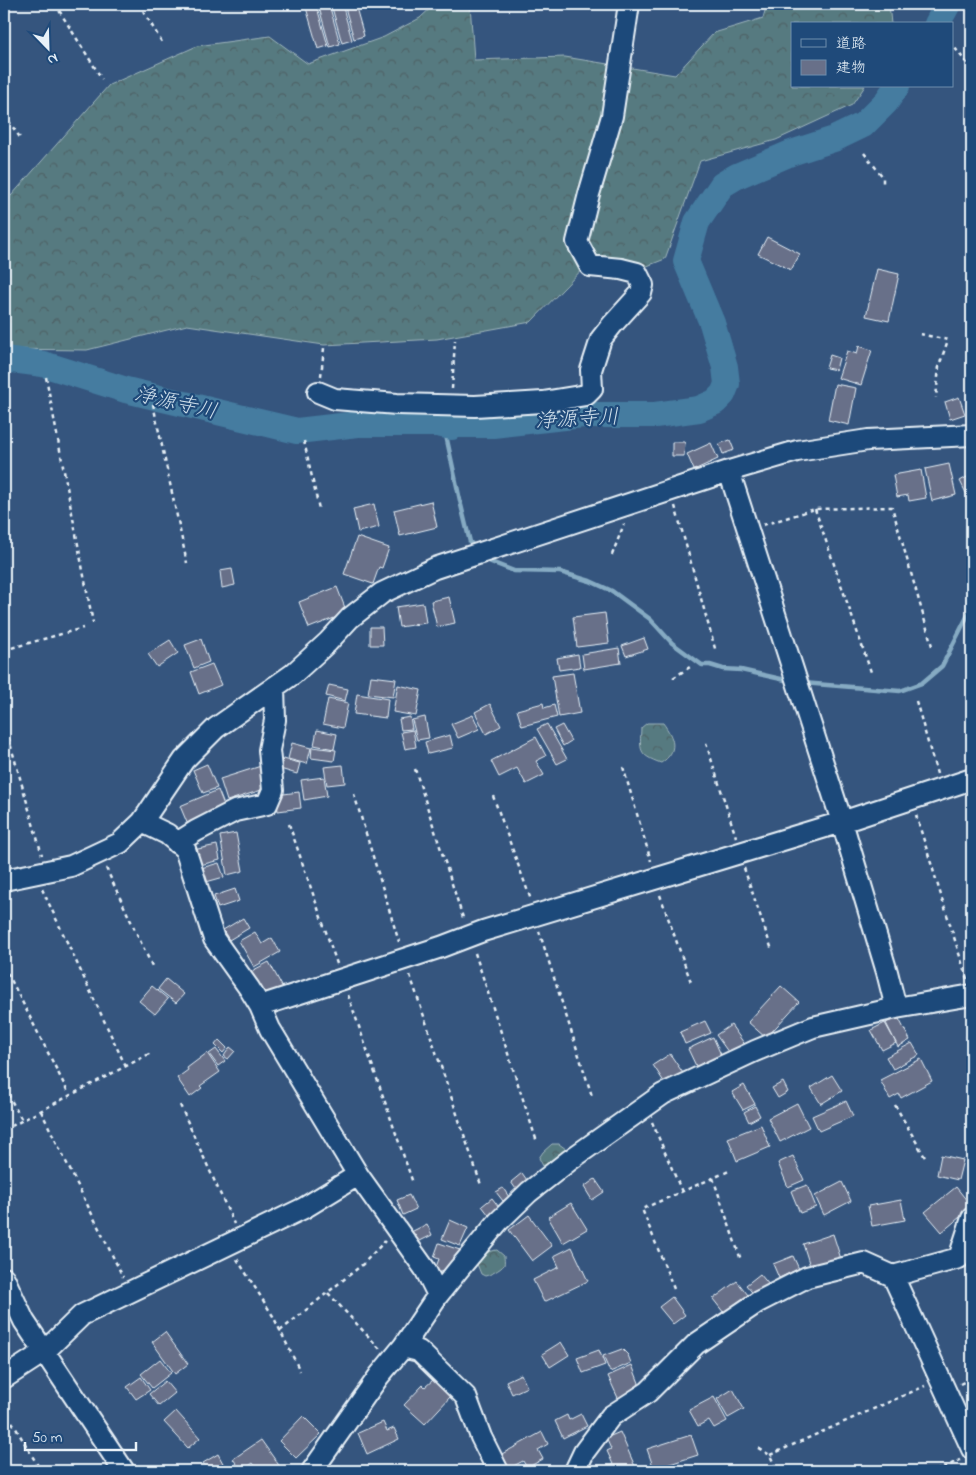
<svg xmlns="http://www.w3.org/2000/svg" width="976" height="1475" font-family="'Indie Flower','Klee One',sans-serif">
  <style>
    .forest { fill: url(#forest-crowns); stroke: #9fb6bc }
    .lines { fill: none; stroke-linecap: round; stroke-linejoin: round }
    .stream { stroke: #86abc3; stroke-width: 4.5 }
    .river { stroke: #447ca0; stroke-width: 26 }
    .building { fill: #687089; stroke: #e8f1f8 }
    .minor-casing { stroke: #e8f1f8; stroke-width: 24 }
    .path { stroke: #e8f1f8; stroke-width: 2.5; stroke-dasharray: 4 4; stroke-linecap: butt }
    .minor { stroke: #1f4a7a; stroke-width: 20 }
    .labels { text-anchor: middle; stroke-width: 4.5; stroke-linejoin: round; paint-order: stroke }
    .water-label { font-size: 21px; font-style: italic; fill: #cfdfeb; stroke: #1f4a7a }
  </style>
  <defs>
    <pattern id="forest-crowns" width="20" height="18" patternUnits="userSpaceOnUse" patternTransform="scale(1.25)"><rect width="20" height="18" fill="#567a80"/><path d="M2 6a3 3 0 1 1 6 0M12 15a3 3 0 1 1 6 0" fill="none" stroke="#4e6165"/></pattern>
  </defs>
  <rect width="100%" height="100%" fill="#35557e"/>
  <filter id="ink" filterUnits="userSpaceOnUse"><feTurbulence type="fractalNoise" baseFrequency=".02" numOctaves="2"/><feDisplacementMap in="SourceGraphic" scale="10" xChannelSelector="R" yChannelSelector="G"/><feConvolveMatrix kernelMatrix="1 2 1 2 8 2 1 2 1" color-interpolation-filters="sRGB"/></filter>
  <g filter="url(#ink)">
    <!-- forest -->
    <path class="forest" d="M435,4H470L474,60L565,57L675,75L714,33L763,18L767,4H889L891,24H792V86H865L852,105L776,140L700,161L665,259L642,268L595,256L531,322L437,339L324,345L187,325L87,350L4,349V197L11,196L109,85L197,46L270,36L308,64L384,37L420,18Z
      M647,723H663C674,738 679,751 661,763C638,755 640,750 641,728Z
      M552,1144H559L566,1149L567,1156L547,1170L544,1168L539,1158L543,1152Z
      M497,1250L504,1256C504,1259 505,1262 504,1265C500,1270 490,1275 485,1276L481,1274L477,1264C482,1255 486,1251 497,1250Z"/>
    <g class="lines">
      <!-- stream -->
      <path class="stream" d="M444,426L461,505L470,542L477,549
        M486,558L491,562L514,571L560,572L590,581L612,591L650,619L672,643L702,665H710L723,669L741,670L790,681
        M803,683L900,691L922,683L942,666L972,607"/>
      <!-- river -->
      <path class="river" d="M937,24L948,4
        M4,359L43,364L126,390L297,431L358,424H437L452,427L457,425H493L583,415H655L699,409L715,402L723,394L727,384L725,367L712,323L686,261L697,222L722,185L737,176L791,153L834,139L863,125L886,102L897,86"/>
    </g>
    <!-- building -->
    <path class="building" d="M305,4H316L328,46L318,49Z
      M318,4H329L340,44L330,47Z
      M331,4H342L352,40L342,43Z
      M344,4H355L364,36L354,39Z
      M767,237L800,254L791,270L758,254Z
      M877,269L899,274L889,321L866,316Z
      M859,346L872,350L861,385L838,378L847,351L857,354Z
      M830,355L839,358L836,370L826,368Z
      M835,384L856,388L849,425L828,420Z
      M959,397L965,414L950,419L945,402Z
      M730,440L734,450L723,454L719,444Z
      M672,442H685L684,456H672Z
      M711,443L718,459L694,470L687,454Z
      M949,464L956,495L932,501L925,469Z
      M921,470L926,498L909,501L908,495L897,497L893,475Z
      M972,474V505L960,481Z
      M431,501L437,527L400,536L394,510Z
      M374,504L379,527L358,532L353,509Z
      M357,537L389,548L382,568L379,567L373,584L344,574Z
      M232,569L235,585L222,588L220,571Z
      M337,587L347,613L309,628L299,602Z
      M449,597L455,623L437,627L431,601Z
      M423,603L426,623L399,627L396,607Z
      M605,613L609,643L577,647L573,617Z
      M370,627H382L383,645H370Z
      M644,638L648,649L626,656L622,646Z
      M201,639L209,662L194,668L185,645Z
      M170,640L178,653L157,667L148,654Z
      M619,648L621,663L584,669L582,654Z
      M578,654L580,667L559,670L557,658Z
      M212,664L221,685L199,694L191,672Z
      M573,673L580,713L559,717L552,676Z
      M371,676L396,679L393,697L368,694Z
      M329,685L348,689L345,701L326,696Z
      M398,685L421,690L416,716L393,712Z
      M357,694L388,699L386,718L354,714Z
      M328,699L348,703L343,728L323,724Z
      M543,703L544,708L554,705L557,717L522,726L517,710Z
      M490,704L501,726L486,734L475,712Z
      M473,715L479,729L458,738L451,724Z
      M410,717L412,729L401,730L399,719Z
      M425,717L429,738L417,740L412,720Z
      M547,724L567,759L557,764L537,729Z
      M562,725L571,741L563,746L554,729Z
      M317,730L337,734L334,749L314,745Z
      M413,730L416,747L405,749L401,732Z
      M450,735L453,748L428,754L425,742Z
      M536,737L546,756L536,761L544,775L526,784L517,768L499,777L491,761Z
      M292,743L311,748L307,764L288,759Z
      M312,747L336,750L334,761L311,758Z
      M283,759L300,763L297,774L280,769Z
      M207,764L217,788L203,793L193,770Z
      M343,765L345,783L327,785L324,767Z
      M261,766L268,788L227,801L220,779Z
      M324,777L327,796L304,800L301,780Z
      M218,790L226,810L188,825L180,806Z
      M299,792L301,808L278,811L276,795Z
      M236,833L243,871L227,875L220,836Z
      M217,845L220,860L196,866L193,850Z
      M219,863L224,877L206,882L201,868Z
      M235,889L239,901L218,908L214,896Z
      M243,918L249,928L229,940L223,930Z
      M255,932L262,944L272,938L280,952L254,967L239,941Z
      M269,962L283,988L264,998L246,974Z
      M166,979L184,994L176,1003L158,989Z
      M152,986L168,999L155,1014L139,1001Z
      M781,986L799,1002L766,1038L748,1022Z
      M898,1017L910,1040L898,1047L886,1023Z
      M705,1021L711,1033L685,1044L680,1032Z
      M885,1023L896,1043L882,1050L871,1030Z
      M731,1025L746,1046L731,1056L716,1035Z
      M972,1033V1065L966,1051L971,1048L966,1036Z
      M713,1037L722,1057L697,1068L688,1049Z
      M219,1040L227,1048L223,1053L215,1045Z
      M912,1043L919,1055L893,1069L886,1057Z
      M230,1047L235,1051L228,1059L224,1056Z
      M216,1049L225,1061L218,1066L209,1054Z
      M207,1053L220,1072L200,1086L202,1088L190,1097L177,1078L188,1070L187,1068Z
      M670,1054L685,1076L668,1088L653,1065Z
      M921,1059L932,1081L901,1098L899,1094L890,1099L880,1080Z
      M832,1075L842,1091L821,1104L811,1088Z
      M783,1082L788,1092L778,1098L772,1088Z
      M744,1085L755,1104L743,1110L732,1092Z
      M846,1101L853,1116L819,1131L812,1116Z
      M797,1103L809,1127L780,1142L768,1118Z
      M755,1106L760,1116L749,1122L744,1112Z
      M761,1125L770,1147L737,1161L728,1138Z
      M941,1155L963,1160L958,1180L937,1175Z
      M793,1156L804,1180L788,1187L778,1163Z
      M522,1173L529,1183L518,1192L511,1182Z
      M595,1179L604,1192L592,1200L584,1187Z
      M842,1182L851,1201L824,1215L815,1196Z
      M807,1185L816,1207L800,1213L791,1191Z
      M956,1187L972,1207L942,1232L925,1212Z
      M503,1188L509,1197L503,1201L496,1192Z
      M409,1195L416,1209L403,1215L397,1200Z
      M492,1198L502,1211L492,1219L482,1206Z
      M901,1200L905,1220L872,1226L868,1206Z
      M571,1203L587,1229L563,1243L548,1217Z
      M529,1215L552,1246L532,1261L509,1230Z
      M450,1220L468,1228L460,1246L442,1239Z
      M427,1224L432,1235L416,1243L411,1232Z
      M833,1234L841,1259L811,1269L803,1244Z
      M439,1243L460,1250L455,1265L449,1275L435,1270L439,1259L434,1257Z
      M572,1247L588,1281L544,1302L533,1280L559,1267L554,1256Z
      M793,1256L799,1269L779,1278L773,1264Z
      M760,1274L770,1286L756,1297L746,1285Z
      M737,1281L748,1295L724,1313L713,1299Z
      M672,1297L685,1315L673,1324L659,1307Z
      M165,1332L188,1364L175,1374L152,1342Z
      M561,1342L569,1355L550,1367L542,1354Z
      M622,1349L628,1355L631,1363L610,1372L603,1356Z
      M599,1350L605,1365L583,1373L577,1358Z
      M160,1359L171,1373L152,1388L141,1374Z
      M632,1365L639,1383L635,1391L618,1398L608,1376Z
      M521,1374L527,1387L512,1394L506,1381Z
      M141,1377L150,1390L136,1399L127,1387Z
      M433,1380L451,1396L425,1424L404,1405L423,1385L425,1387Z
      M165,1381L175,1393L159,1406L149,1394Z
      M733,1389L744,1409L728,1418L717,1399Z
      M714,1397L727,1421L714,1428L709,1420L698,1426L689,1410Z
      M176,1411L200,1438L188,1448L164,1422Z
      M581,1414L587,1426L563,1438L555,1421L567,1415L569,1420Z
      M303,1416L321,1434L296,1458L279,1441Z
      M383,1422L387,1431L394,1428L399,1439L367,1454L358,1433Z
      M542,1432L548,1444L538,1450L543,1459L527,1468L523,1461L508,1469L500,1455Z
      M620,1432L637,1471H616L607,1451L611,1449L606,1438Z
      M691,1435L698,1455L654,1469L647,1449Z
      M261,1440L283,1471H259L253,1463L242,1471L233,1459Z
      M218,1454L225,1467L217,1471H208L203,1463Z"/>
    <g class="lines">
      <!-- minor casing -->
      <g class="minor-casing">
        <path id="minor" d="M318,392L335,399L397,404L475,406L543,402L586,395L592,389L591,370L601,339L612,325L641,293L643,285L637,273L621,269L590,266L577,242L589,194L612,116L629,4
          M729,471L842,822L887,972L896,1008
          M142,822L167,834L185,849L214,939L249,988L260,1006L270,1029L358,1175L425,1269L438,1295
          M177,843L196,831L235,811L267,804L273,790L269,750L275,720L274,687
          M4,880L71,866L120,843L142,822L184,760L216,728L293,674L328,642L350,618L382,593L435,568L729,471L797,451L868,440L972,435
          M260,1006L441,947L483,931L842,822L972,779
          M893,1276L972,1449
          M4,1278L24,1321L124,1471
          M403,1347L419,1351L466,1397L481,1437L498,1471
          M4,1378L44,1352L82,1315L304,1208L358,1175
          M312,1471L379,1376L403,1347L438,1295L458,1270L498,1222L529,1192L570,1160L663,1094L755,1051L813,1027L896,1008L972,995
          M575,1471L584,1452L611,1416L648,1392L696,1344L758,1302L807,1277L864,1263L893,1276L959,1258L972,1218"/>
      </g>
      <!-- path -->
      <path class="path" d="M55,4L102,79
        M139,4L163,44
        M955,48L972,70
        M4,114L21,139
        M864,153L883,177V186
        M920,334L948,340L939,366L936,398
        M321,376L324,348
        M46,377L93,623
        M452,389L455,340
        M153,404L187,563
        M304,441L319,509
        M675,506L716,652
        M815,509L871,672
        M763,525L815,509L892,507L932,646
        M612,555L624,524
        M4,640L7,649
        M4,650L83,628
        M673,678L693,665
        M916,701L937,774
        M4,722L42,855
        M706,743L736,837
        M623,767L651,861
        M415,769L464,921
        M354,794L399,942
        M493,796L531,900
        M916,815L967,979
        M289,824L337,964
        M106,868L152,966
        M744,868L772,950
        M42,889L126,1067
        M660,895L692,985
        M539,931L592,1096
        M475,953L537,1142
        M4,966L70,1096
        M410,975L481,1185
        M348,995L413,1183
        M4,1087L22,1120
        M180,1105L234,1224
        M895,1105L926,1159
        M41,1111L123,1277
        M652,1122L682,1192
        M4,1130L151,1053
        M713,1178L741,1260
        M237,1259L273,1316L300,1371
        M674,1289L642,1209L729,1171
        M328,1293L380,1349
        M280,1331L363,1264L385,1241
        M960,1384L972,1378
        M4,1408L41,1471
        M758,1448L770,1455L777,1471
        M770,1455L925,1386
        M936,1471L960,1460"/>
      <!-- minor -->
      <use href="#minor" class="minor"/>
    </g>
  </g>
  <g class="labels">
    <!-- water labels -->
    <g class="water-label">
      <text transform="translate(176 402) rotate(13)" y="7">浄源寺川</text>
      <text transform="translate(577 418) rotate(-3)" y="7">浄源寺川</text>
    </g>
  </g>
  <!-- margin -->
  <rect width="976" height="1475" fill="none" stroke="#1f4a7a" stroke-width="20"/>
  <rect x="10" y="10" width="956" height="1455" fill="none" stroke="#e8f1f8" stroke-width="2" filter="url(#ink)"/>
  <!-- legend -->
  <rect x="791" y="22" width="162" height="65" fill="#1f4a7a" stroke="#6f8dac"/>
  <rect x="801" y="39" width="25" height="8" fill="#1f4a7a" stroke="#6f8dac"/>
  <text x="836" y="48" font-size="15" fill="#e8f1f8">道路</text>
  <rect x="801" y="60" width="25" height="15" fill="#687089" stroke="#6f8dac"/>
  <text x="836" y="72" font-size="15" fill="#e8f1f8">建物</text>
  <!-- north arrow -->
  <g transform="translate(48 48) rotate(157)" stroke="#1f4a7a" stroke-width="4" paint-order="stroke">
  <path d="M0-4L9 19L0 12L-9 19Z" fill="#e8f1f8"/>
  <text y="-8" font-size="14" font-weight="bold" text-anchor="middle" fill="#e8f1f8">N</text>
  </g>
  <!-- scale -->
  <path d="M25 1442v8h111v-8" fill="none" stroke="#e8f1f8" stroke-width="2.5"/>
  <text x="32" y="1442" font-size="15" fill="#e8f1f8" stroke="#1f4a7a" stroke-width="4" paint-order="stroke">50 m</text>
</svg>
